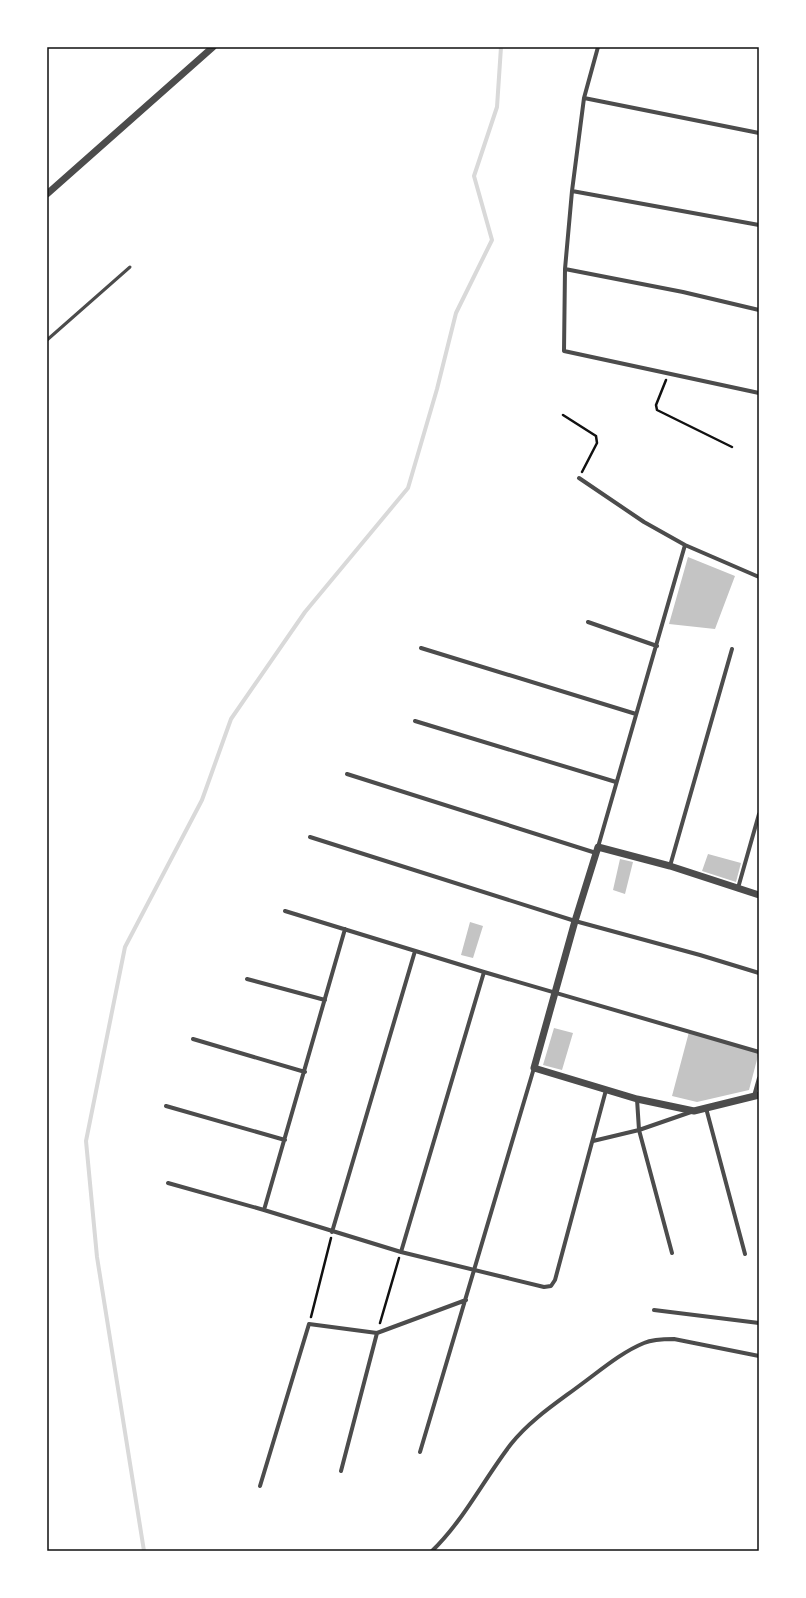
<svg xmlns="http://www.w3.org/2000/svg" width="806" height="1598" font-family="Manrope,sans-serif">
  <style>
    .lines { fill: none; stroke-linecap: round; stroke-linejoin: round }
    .stream { stroke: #d9d9d9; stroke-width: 4 }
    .building { fill: #c4c4c4 }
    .path { stroke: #111; stroke-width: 2.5 }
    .service { stroke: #4c4c4c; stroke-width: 3 }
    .minor { stroke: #4c4c4c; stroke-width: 4 }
    .tertiary { stroke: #4c4c4c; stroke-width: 7 }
    .neatline { fill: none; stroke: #111; stroke-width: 1.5 }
  </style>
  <rect width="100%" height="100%" fill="#fff"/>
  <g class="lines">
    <!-- stream -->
    <path class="stream" d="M144,1551L97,1257L86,1141L125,947L202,800L231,719L305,612L408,488L437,389L456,313L492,240L474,176L497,107L501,47"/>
  </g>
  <!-- building -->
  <path class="building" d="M688,557L735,576L715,629L669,624Z
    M708,854L741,863L736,882L702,871Z
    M620,859L633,862L625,894L613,890Z
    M470,922L483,926L473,958L461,955Z
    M554,1028L573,1033L562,1070L543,1065Z
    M689,1032L759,1052L749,1090L697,1102L672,1096Z"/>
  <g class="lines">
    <!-- path -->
    <path class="path" d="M666,380L656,405L657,410L732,447
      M563,415L596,436L597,443L582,472
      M311,1317L331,1238
      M380,1323L399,1258"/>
    <!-- service -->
    <path class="service" d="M47,340L130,267"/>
    <!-- minor -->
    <path class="minor" d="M598,47L584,98L572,191L565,269L564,351L759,393
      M584,98L759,133
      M572,191L759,225
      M565,269L683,292L759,310
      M579,478L644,522L685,545L759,577
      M588,622L657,646
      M421,648L636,714
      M415,721L616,782
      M347,774L596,853
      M310,837L575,921L700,955L759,973
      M598,847L685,545
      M670,866L732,649
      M738,888L759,814
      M285,911L484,972L759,1052
      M247,979L325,1000
      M193,1039L305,1072
      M754,1096L759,1078
      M637,1099L639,1130L672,1253
      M166,1106L285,1140
      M706,1108L745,1254
      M593,1141L639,1130L691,1112
      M168,1183L264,1210L401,1252L544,1287L551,1286L555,1280L606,1090
      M264,1210L345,929
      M332,1232L415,951
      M401,1252L484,972
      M654,1310L759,1323
      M420,1452L534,1068
      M341,1471L377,1333
      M260,1486L309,1324L377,1333L466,1300
      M432,1551C464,1520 484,1479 511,1444C531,1419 558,1402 583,1383C602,1369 622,1352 644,1343C653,1339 664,1339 674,1339L759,1356"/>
    <!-- tertiary -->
    <path class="tertiary" d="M47,194L213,47
      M759,895L670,866L598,847L575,921L534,1068L637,1099L694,1111L759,1095"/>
  </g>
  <!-- border -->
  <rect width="806" height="1598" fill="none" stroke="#ffffff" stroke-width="96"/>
  <rect x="48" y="48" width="710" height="1502" class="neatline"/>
</svg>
